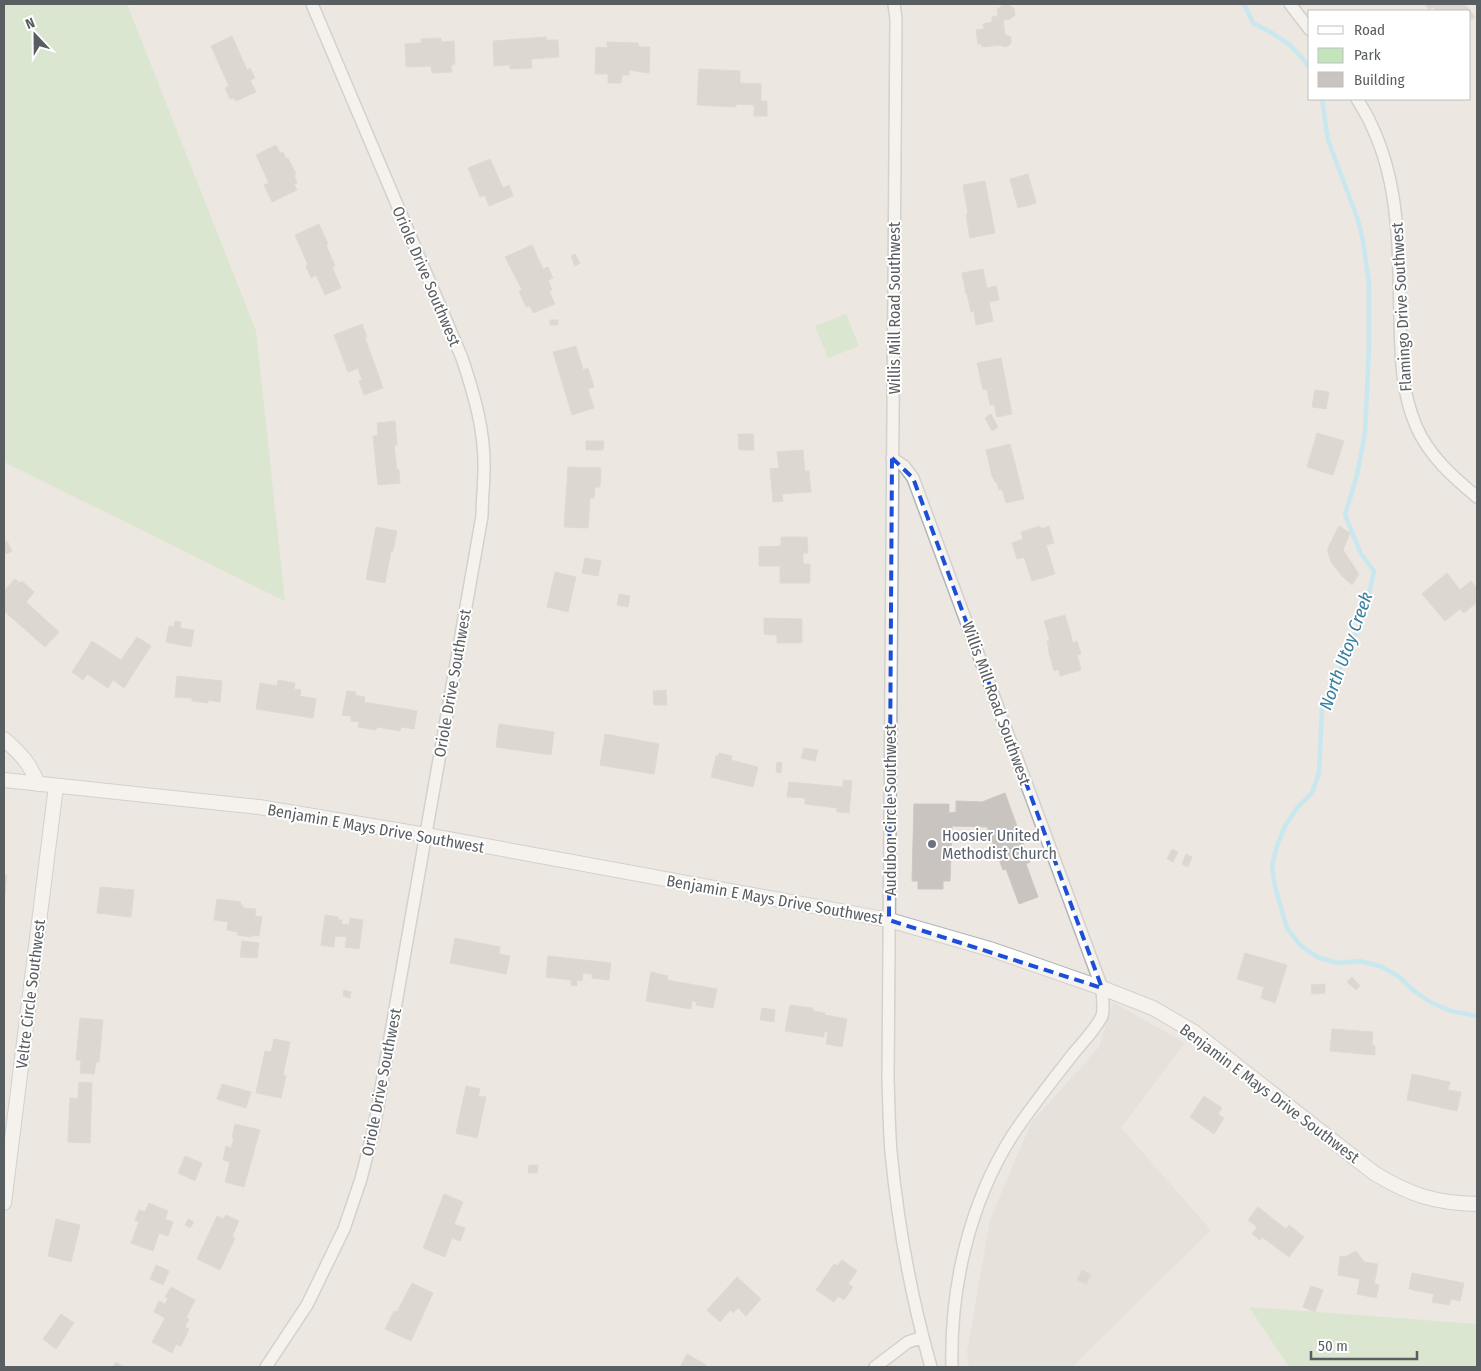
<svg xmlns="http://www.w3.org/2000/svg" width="1481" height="1371" font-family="'Fira Sans Condensed',sans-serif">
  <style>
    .industrial { fill: #ddd9d5 }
    .green { fill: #c4e4bc }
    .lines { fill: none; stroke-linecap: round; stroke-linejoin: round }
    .stream { stroke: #9de7ff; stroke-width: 4.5 }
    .building { fill: #c9c4bf; stroke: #d0c7be }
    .minor-casing { stroke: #b1b5b8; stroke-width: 14 }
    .tertiary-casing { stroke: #b1b5b8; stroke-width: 16 }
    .minor { stroke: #fff; stroke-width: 11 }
    .tertiary { stroke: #fff; stroke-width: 14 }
    .marked { fill: none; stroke: #1d4ed8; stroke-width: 4; stroke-dasharray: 10 6; stroke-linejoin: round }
    .worship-dot { fill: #6b7280; stroke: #fff; stroke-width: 2 }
    .labels { text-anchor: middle; stroke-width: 4; stroke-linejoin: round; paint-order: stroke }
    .street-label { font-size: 16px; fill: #595e61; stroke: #fff }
    .worship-label { font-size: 16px; fill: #5b616d; stroke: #fff; text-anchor: start }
    .water-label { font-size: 18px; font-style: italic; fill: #377e9f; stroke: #fff }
  </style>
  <rect width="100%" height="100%" fill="#ece7e0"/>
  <!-- industrial -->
  <path class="industrial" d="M1113,1002L1185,1043L1121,1128L1211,1230L1072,1367H969L967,1352L990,1220L1031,1123L1099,1047Z"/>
  <!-- green -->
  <path class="green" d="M4,4H127L256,331L285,601L6,463L4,453Z
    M846,314L859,346L828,358L815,326Z
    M1249,1307L1477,1324V1367H1289Z"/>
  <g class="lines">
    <!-- stream -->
    <path class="stream" d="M1244,4L1253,23L1272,33L1290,45L1304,60L1310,69
      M1322,99L1328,140L1358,220L1363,241L1369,283V348L1365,433L1357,475L1345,515L1361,554L1374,571L1365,612L1339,671L1329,689L1322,709L1319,773L1312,793L1297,808L1285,826L1277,846L1272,866L1275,887L1287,928L1300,945L1317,957L1338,963L1359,961L1380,966L1398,976L1414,991L1432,1003L1451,1011L1477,1016"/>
  </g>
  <!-- building -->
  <path class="building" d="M1009,4L1014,9L1015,15L1010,19L1003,20L1005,35L1011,37V43L1008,46L1003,47L1002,45L982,47V44H978L976,30L984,29L983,24L992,22V17L998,16L997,10L1001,6Z
    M1425,4H1465L1475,17L1470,20V11H1436L1433,7L1429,10Z
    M232,36L247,70L250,68L255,78L250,80L256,92L236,101L234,98L230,99L225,88L229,86L211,46Z
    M546,37V40H558L559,57L531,59L532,68L510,69V65L494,66L493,41Z
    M441,38V42L454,41L455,64L451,65L452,72L432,73L431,66L406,67L405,44L421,43V39Z
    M607,42L638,43L639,47H650L649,73L629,70V75H622L621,83H608V74H595L596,47L607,48Z
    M699,69L740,71V83L761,84V101H767V116H754V105L736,104V107L697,105Z
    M276,145L280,153L283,152L286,159L288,158L296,174L294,175L297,183L294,184L297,190L272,202L264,185L269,183L256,155Z
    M490,159L503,188L509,185L513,196L489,206L485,195L480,197L468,168Z
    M1028,174L1036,203L1018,208L1010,179Z
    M985,181L995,233L970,238L966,215L968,214L963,185Z
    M319,224L328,244L326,245L335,266L332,267L341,288L325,295L316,275L311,278L306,266L308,265L295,235Z
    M532,245L543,269L548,267L553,278L548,280L552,290L549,291L555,304L533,313L530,306L526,307L519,291L522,290L505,257Z
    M575,254L580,263L575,266L571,256Z
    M983,269L987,288L996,286L999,300L989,302L993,321L976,325L974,311L971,312L967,294H966L962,273Z
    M550,320H558V325H550Z
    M362,324L367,337L365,338L383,388L364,395L359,381L362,380L358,368L348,372L334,335Z
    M576,346L583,370L588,368L594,387L588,389L594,408L572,415L553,352Z
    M1001,358L1012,414L997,417L994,404L990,405L987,389L983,390L977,363Z
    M1315,390L1329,392L1326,409L1312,407Z
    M991,414L998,427L992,431L985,418Z
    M395,421L397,445L394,446L397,470H399L400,483L378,485L373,436L378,435L377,423Z
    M1317,433L1344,441L1333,475L1307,467Z
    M738,434H753L754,450H739Z
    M586,441H604L603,450H586Z
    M1010,444L1024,499L1006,503L1002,489L999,490L997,483H996L992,476L986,450Z
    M803,450L805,471H809L811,492L782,494L783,501L773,502L770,469L779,468L777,452Z
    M568,467L601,468L600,487H595L594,498H590L588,528L564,527Z
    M1040,526L1041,529L1049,526L1054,543L1046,545L1055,574L1032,581L1024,557L1017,559L1012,543L1023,539L1021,532Z
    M1339,526L1350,533L1343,550L1359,574L1352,585L1342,576L1331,562L1328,552V548Z
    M376,527L397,531L393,551H391L385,583L366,579Z
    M781,537H807L808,553H803V564H810V583H780V566H759V547L781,546Z
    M7,541L12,551L6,554L4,550V543Z
    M585,558L601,561L598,576L582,573Z
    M555,572L576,577L568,612L547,607Z
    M1447,573L1460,590L1471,581L1477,588V602L1464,613L1460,609L1445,621L1422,594Z
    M15,579L20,583L22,581L34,592L26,602L59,632L45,647L4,611L6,609L4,608V591Z
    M619,594L630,596L628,607L617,605Z
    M1065,615L1073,643L1077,641L1081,654L1077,655L1081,670L1060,676L1059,669L1054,671L1048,649H1049L1047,641H1050L1044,621Z
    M764,618L802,619V643H777V635L764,634Z
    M175,621L181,622L180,628L194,630L191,647L166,642L169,626L174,627Z
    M137,637L151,646L124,688L113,680L108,688L87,674L83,680L72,672L92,641L121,660Z
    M177,676L222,681L220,702L208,700V703L192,701V698L175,697Z
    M278,680L295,683L294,689L301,690L300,696L316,699L313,718L256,709L260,683L277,686Z
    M666,690L667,705H654L653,691Z
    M347,691L356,692L355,695L365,697L364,702L417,711L414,729L401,727L400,731L377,727L376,730L358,727L359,722L351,721V716L342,715Z
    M499,724L554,732L551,755L496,747Z
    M605,734L659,744L654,774L600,765Z
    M804,748L818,750L815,761L801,758Z
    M719,753L732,756L731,760L758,767L753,787L711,777L716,756H718Z
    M777,762L782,763L781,773L776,772Z
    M843,780L852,781L849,813L837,812V808L805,804V798L787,797L789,782L843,787Z
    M1005,793L1030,862L1026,864L1038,897L1019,904L1006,869L1003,870L987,827L952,826L950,881H943V889H918V881H912L914,804H949V813L956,812V801L982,802Z
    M1172,849L1178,852L1173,862L1167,859Z
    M1186,854L1192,857L1188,867L1182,864Z
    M4,875H7L4,902Z
    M100,887L134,890L131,917L97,913Z
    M217,899L241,902L240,905H243V908L256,909L255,916L262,917L259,936L252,935V937L237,935L238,932L227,930L228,922L214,920Z
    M325,915L338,917V920H342L341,924L349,925L350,918L363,920L359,949L345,947L347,937L335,936L334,947L321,945Z
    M455,938L500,947L499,954L510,956L506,974L450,963Z
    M242,941L259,943L257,958L240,957Z
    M1245,953L1287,965L1275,1003L1261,998L1264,987L1237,979Z
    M548,956L611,963L609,980L592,978V974L583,973L582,981L577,980V986L571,985V980L546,977Z
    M651,972L668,976L667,980L717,989L713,1008L696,1005L697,1002L692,1001L691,1009L646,1001Z
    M1352,977L1360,986L1356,990L1347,982Z
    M1325,984V993L1312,994L1311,985Z
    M344,990L351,992L350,998L343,996Z
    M790,1005L813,1008V1011L825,1013V1015L847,1019L842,1047L826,1044L828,1032H824V1037L785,1031Z
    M762,1008L775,1010L774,1022L760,1020Z
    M80,1018L103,1020L99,1062H96L94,1074L80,1073L81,1060H76Z
    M1332,1029L1373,1032L1372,1045L1375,1046V1055L1330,1051Z
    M274,1039L290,1042L283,1075L286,1076L281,1098L256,1093L265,1051L271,1052Z
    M1412,1074L1450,1082L1448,1090L1461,1092L1457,1111L1407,1100Z
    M79,1082L92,1083L90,1143L68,1142L70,1098L78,1099Z
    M222,1084L251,1092L246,1108L217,1099Z
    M466,1086L480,1089L478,1096L486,1097L477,1138L456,1133Z
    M1204,1096L1222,1108L1218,1114L1224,1118L1214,1134L1190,1117Z
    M235,1124L260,1130L244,1187L225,1182L230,1162L223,1160L226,1146L231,1148L234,1138L232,1137Z
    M185,1156L202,1163L195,1181L178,1173Z
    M529,1165H538L537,1173H528Z
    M444,1194L463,1202L454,1224L465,1228L460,1241L452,1238L445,1257L423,1248Z
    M149,1203L168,1211L165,1219L173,1222L168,1236L159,1233L153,1251L131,1243L139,1222L135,1220L139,1210L145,1212Z
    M1258,1207L1286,1229L1289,1225L1304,1237L1289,1257L1262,1237L1260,1240L1252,1234L1257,1227L1248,1220Z
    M226,1215L239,1221L232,1237L235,1238L220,1270L197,1259L217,1216L223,1219Z
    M56,1219L80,1225L71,1262L48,1256Z
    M188,1219L194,1222L190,1228L185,1225Z
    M1356,1251L1364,1262L1378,1264L1374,1284L1379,1285L1376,1298L1357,1294L1360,1279L1338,1275L1340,1256L1345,1257Z
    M842,1260L857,1271L848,1284L853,1287L844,1300L838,1296L834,1302L816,1290L834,1264L837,1266Z
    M156,1265L169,1271L163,1285L150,1279Z
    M1082,1270L1091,1275L1086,1284L1077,1280Z
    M1412,1273L1464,1283L1460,1301L1451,1299L1449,1305L1432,1302L1434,1294L1409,1289Z
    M737,1277L761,1299L746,1316L738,1308L733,1313L730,1310L720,1322L707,1310Z
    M412,1283L433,1293L411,1341L385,1329L394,1311L397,1312Z
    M1311,1286L1323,1290L1315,1312L1303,1307Z
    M171,1287L195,1300L186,1318L189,1319L185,1327L189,1329L181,1346L176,1344L172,1353L152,1342L165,1318L154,1312L159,1301L165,1304L168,1298L165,1297Z
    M61,1314L74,1323L56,1349L43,1339Z
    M687,1354L706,1365L704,1367H680Z
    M116,1362L124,1367H113Z"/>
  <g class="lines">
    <!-- minor casing -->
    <g class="minor-casing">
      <path id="minor" d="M894,4L896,19L888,1080C889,1104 889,1128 891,1152C898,1225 911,1297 931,1367
        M1290,4L1310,30
        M1357,99C1401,167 1398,241 1400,318C1401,357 1401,390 1416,426C1429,456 1453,477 1477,497
        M892,458L904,466L913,478L1102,988C1102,997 1105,1011 1101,1018C1094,1031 1082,1043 1073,1054C1052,1081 1031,1107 1012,1136C969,1204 950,1288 952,1367
        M266,1367L307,1305L344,1229L361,1179L374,1128L482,516C482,500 484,485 484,469C485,431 474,394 462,358L312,4
        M875,1367L908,1342L923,1337"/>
    </g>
    <!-- tertiary casing -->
    <g class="tertiary-casing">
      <path id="tertiary" d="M4,739C21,754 29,762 38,784
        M4,780L259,807L426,835L889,920L993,950L1102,988L1153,1008L1194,1032L1374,1173C1410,1195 1435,1203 1477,1204
        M4,1203L56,786"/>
    </g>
    <!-- minor -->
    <use href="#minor" class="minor"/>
    <!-- tertiary -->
    <use href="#tertiary" class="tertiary"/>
  </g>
  <!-- marked area -->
  <path d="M0 0H1481V1371H0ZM892,458L913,478L1102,988L889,920Z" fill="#ece7e0" fill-opacity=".55" fill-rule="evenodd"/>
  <path class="marked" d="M892,458L913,478L1102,988L889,920Z"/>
  <!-- markers -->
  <circle class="worship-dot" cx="932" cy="844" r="5"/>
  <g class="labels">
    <!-- street labels -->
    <g class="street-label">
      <text transform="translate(427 276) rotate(67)" y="6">Oriole Drive Southwest</text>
      <text transform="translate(1401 307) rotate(-93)" y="6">Flamingo Drive Southwest</text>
      <text transform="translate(894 308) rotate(-90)" y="6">Willis Mill Road Southwest</text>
      <text transform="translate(452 683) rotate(-80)" y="6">Oriole Drive Southwest</text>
      <text transform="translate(997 703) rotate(70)" y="6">Willis Mill Road Southwest</text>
      <text transform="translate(890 810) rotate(-90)" y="6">Audubon Circle Southwest</text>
      <text transform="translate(376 828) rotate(10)" y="6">Benjamin E Mays Drive Southwest</text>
      <text transform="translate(775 899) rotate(10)" y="6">Benjamin E Mays Drive Southwest</text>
      <text transform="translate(30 994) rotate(-83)" y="6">Veltre Circle Southwest</text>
      <text transform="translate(381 1082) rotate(-79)" y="6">Oriole Drive Southwest</text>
      <text transform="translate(1270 1093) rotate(37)" y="6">Benjamin E Mays Drive Southwest</text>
    </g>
    <!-- worship labels -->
    <g class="worship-label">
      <text x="942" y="841">Hoosier United<tspan x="942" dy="18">Methodist Church</tspan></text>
    </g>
    <!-- water labels -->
    <g class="water-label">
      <text transform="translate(1346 651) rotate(-70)" y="6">North Utoy Creek</text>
    </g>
  </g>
  <!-- border -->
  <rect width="1481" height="1371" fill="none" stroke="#595e61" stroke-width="10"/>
  <!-- legend -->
  <rect x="1308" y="10" width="162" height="90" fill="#ffffff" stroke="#bdbfc0"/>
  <rect x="1318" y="26" width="25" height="8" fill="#ffffff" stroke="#bdbfc0"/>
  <text x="1354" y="35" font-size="15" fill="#595e61">Road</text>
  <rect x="1318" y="48" width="25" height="15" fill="#c4e4bc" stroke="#bdbfc0"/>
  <text x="1354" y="60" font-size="15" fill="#595e61">Park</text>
  <rect x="1318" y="72" width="25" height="15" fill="#c9c4bf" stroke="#bdbfc0"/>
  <text x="1354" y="85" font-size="15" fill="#595e61">Building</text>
  <!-- north arrow -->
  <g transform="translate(35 35) rotate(338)" stroke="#ffffff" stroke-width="4" paint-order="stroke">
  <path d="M0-4L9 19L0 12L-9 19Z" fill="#595e61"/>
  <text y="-8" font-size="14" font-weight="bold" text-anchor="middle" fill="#595e61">N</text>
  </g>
  <!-- scale -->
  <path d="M1311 1351v8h106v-8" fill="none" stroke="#595e61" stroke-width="2.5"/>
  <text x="1318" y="1351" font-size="15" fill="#595e61" stroke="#ffffff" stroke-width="4" paint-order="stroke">50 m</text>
</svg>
